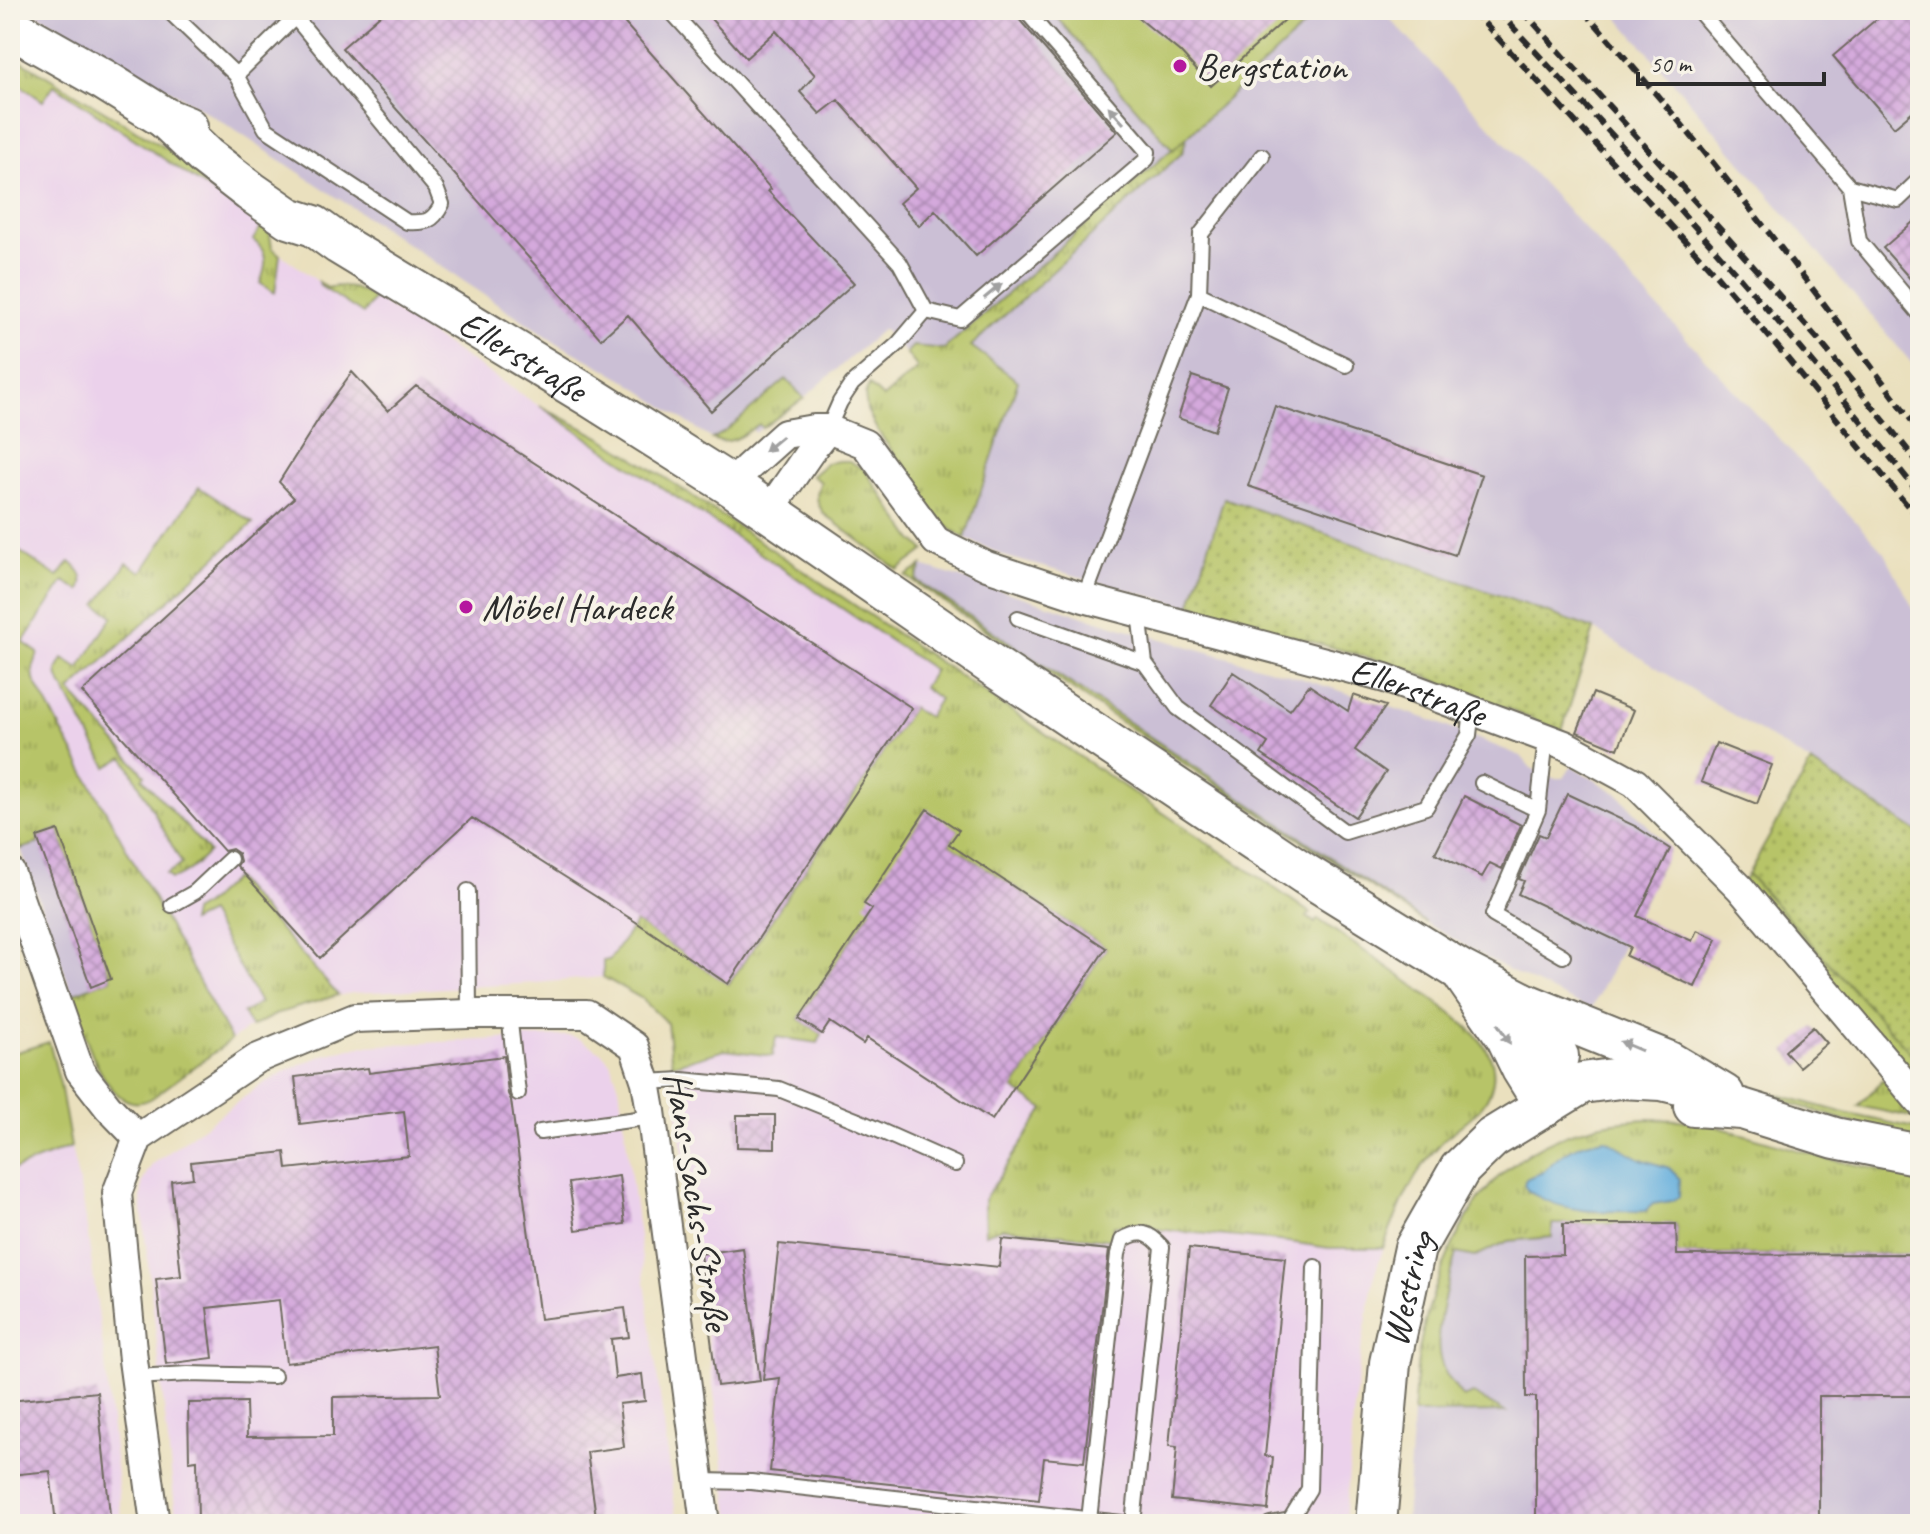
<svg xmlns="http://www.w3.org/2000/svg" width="1930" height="1534" font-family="Caveat,sans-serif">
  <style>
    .built { fill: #ebd1eb }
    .industrial { fill: #cbbfd5 }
    .grass { fill: url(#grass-tufts); stroke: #717849; stroke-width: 2 }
    .park { fill: #b7c467; stroke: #717849; stroke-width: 2 }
    .garden { fill: url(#garden-dots); stroke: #717849; stroke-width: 2 }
    .water { fill: #65afdd; stroke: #486d84; stroke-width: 2 }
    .building { fill: url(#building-cross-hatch) }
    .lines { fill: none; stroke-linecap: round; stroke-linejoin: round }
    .lane-casing { stroke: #6e6a5e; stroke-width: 18 }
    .street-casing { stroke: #6e6a5e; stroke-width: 32 }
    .secondary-casing { stroke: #6e6a5e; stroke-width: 44 }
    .lane { stroke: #fff; stroke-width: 14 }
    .street { stroke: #fff; stroke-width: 28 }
    .secondary { stroke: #fff; stroke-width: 40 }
    .rail { stroke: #2b2b2b; stroke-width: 6; stroke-dasharray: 12 6; stroke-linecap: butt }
    .oneway { fill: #a0a0a0 }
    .poi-dot { fill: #b5179e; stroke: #f7f3e8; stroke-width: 3 }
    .labels { text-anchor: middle; stroke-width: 8; stroke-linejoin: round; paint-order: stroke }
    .poi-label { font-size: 38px; fill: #2b2b2b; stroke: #f7f3e8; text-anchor: start }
    .street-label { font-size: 38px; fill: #2b2b2b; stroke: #f7f3e8 }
  </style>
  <defs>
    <pattern id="grass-tufts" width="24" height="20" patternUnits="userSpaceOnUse" patternTransform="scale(2)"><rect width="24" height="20" fill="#b7c467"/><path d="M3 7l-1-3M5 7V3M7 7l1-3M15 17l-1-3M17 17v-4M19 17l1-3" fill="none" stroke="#959f55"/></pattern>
    <pattern id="garden-dots" width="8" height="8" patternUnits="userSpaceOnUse" patternTransform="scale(2)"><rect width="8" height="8" fill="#b7c467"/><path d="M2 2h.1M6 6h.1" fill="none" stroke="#959f55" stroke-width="1.8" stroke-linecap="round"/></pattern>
    <pattern id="building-cross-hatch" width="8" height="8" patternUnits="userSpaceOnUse" patternTransform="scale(2)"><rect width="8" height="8" fill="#d4a9dc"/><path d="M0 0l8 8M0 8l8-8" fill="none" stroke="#ac8ab3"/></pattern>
  </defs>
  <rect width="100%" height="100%" fill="#f7f3e8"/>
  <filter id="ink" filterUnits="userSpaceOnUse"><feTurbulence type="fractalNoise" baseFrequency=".0125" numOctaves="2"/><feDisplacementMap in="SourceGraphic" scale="16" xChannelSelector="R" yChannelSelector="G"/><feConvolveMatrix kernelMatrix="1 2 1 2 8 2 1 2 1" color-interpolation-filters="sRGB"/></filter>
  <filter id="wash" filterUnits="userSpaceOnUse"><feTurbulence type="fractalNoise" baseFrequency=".006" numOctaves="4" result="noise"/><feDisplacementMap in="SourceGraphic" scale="32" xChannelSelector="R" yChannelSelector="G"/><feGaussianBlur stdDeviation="1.8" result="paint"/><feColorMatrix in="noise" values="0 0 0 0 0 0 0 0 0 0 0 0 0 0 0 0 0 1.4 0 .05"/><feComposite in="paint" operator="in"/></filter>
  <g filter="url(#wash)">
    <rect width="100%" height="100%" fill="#eae0be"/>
    <!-- built -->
    <path class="built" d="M10,54L167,149L269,229L272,248L327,288L336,285L354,288L369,294L536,404L602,438L661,475L1257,876L1310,913L1307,917L1315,923L1318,919L1439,1004L1406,1194L1396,1215L1375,1272L1361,1351L1353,1417L1345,1524H731L660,976L603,977L535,983L352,993L315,1001L279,1013L250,1027L231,1040L34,680L32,669L38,653L23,643L10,561Z
      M559,1036H570L580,1039L602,1053L610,1062L619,1086L677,1524H177L141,1200L142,1184L147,1172L153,1164L258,1087L285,1071L324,1055L363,1046Z
      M71,1147L84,1207L105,1363L122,1524H10V1171Z"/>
    <!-- industrial -->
    <path class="industrial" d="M30,10H1050L1173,150L944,349L913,346L906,353L883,329L804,398L755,433L752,429L741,437L721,443L712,439L622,378L559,344L221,121L160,84Z
      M1321,10H1382L1885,553L1920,622V834L1811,763L1594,629L1225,498L1190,607L1007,557L965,538L1018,382L970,347L1182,154L1187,136Z
      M1612,10H1920V373Z
      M922,566L1123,628L1300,678L1428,719L1521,756L1531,768L1553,778H1564L1572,766L1618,794L1670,849L1591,1010L1506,969L1426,923L1361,878L916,580Z
      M58,830L111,979L72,994L21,849L38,843L37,837Z
      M1648,1119L1680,1120L1737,1132L1828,1159L1920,1178V1524H1406L1413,1413L1419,1352L1432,1294L1451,1246L1465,1217L1485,1190L1508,1167L1528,1152L1570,1134L1595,1125Z"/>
    <!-- grass -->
    <path class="grass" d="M10,54L167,149L269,229L272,248L280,255L275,293L260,283C267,266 269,252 253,240L262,225L54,85L43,101L10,78Z
      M1187,136L1182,153L971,346L1018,381L965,538L949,528L936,515L876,428L867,410L865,395L869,385L883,398L918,368L906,353L913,346L944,349Z
      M319,282L327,288C344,283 360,289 374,298L363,314L320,286Z
      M786,379L804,398L762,428L759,424C744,434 730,447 712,439L726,431Z
      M540,406L602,438L661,475L1257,876L1310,913L1307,917L1315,923L1318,919C1346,939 1375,958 1403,978C1427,996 1477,1027 1489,1054C1497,1071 1494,1091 1482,1106C1473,1118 1453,1130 1442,1142C1413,1172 1398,1210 1383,1248H1329L1289,1242L1114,1225L1111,1240L1002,1228L985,1234L984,1200L1044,1109L1013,1089L1106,948L949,844L958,830L872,909L799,1019L822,1034L818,1043L776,1037L773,1056L725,1050L672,1065L667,1023L641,998L603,977V961L609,960L636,922L729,984L912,708L928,717L939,699L923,687L934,670Z
      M839,461H849L865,470L913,540L925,550L898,570L824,514C816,502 815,495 821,482L812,476L827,463Z
      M199,487L253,523L70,691L145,775L142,778L209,852C198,862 186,876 171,879L166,874L182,864L124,757L107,767L58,678L57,670L63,659L79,669L113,616L97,605L127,563L142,572Z
      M10,545L58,577L70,562C80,570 86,578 80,591L64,581L23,642L38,653L33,669L34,680L231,1040L152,1098C106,1125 81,1023 72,994L111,979L58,830L38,837L39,843L21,849L10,819Z
      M922,566L916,580L1361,878L1426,923L1097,706L906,576Z
      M1748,874L1920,1063V1087L1743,882Z
      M234,878L338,995L279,1013L251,1027L243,1013L260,1003L209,913L191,922L193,912L205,905Z
      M1883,1080L1899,1099L1915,1101L1916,1118L1858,1106Z
      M1772,1093L1848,1114L1920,1129V1141L1905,1139L1790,1103Z
      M1648,1119L1680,1120L1708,1124L1828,1159L1920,1178V1254L1677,1255L1676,1224H1552V1237L1508,1241L1474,1257L1456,1253C1448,1283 1431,1336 1442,1365C1446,1377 1456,1388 1463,1398L1473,1394L1505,1412L1413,1413C1415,1393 1416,1372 1419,1352C1423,1324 1432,1296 1442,1270C1472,1193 1512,1147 1594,1126C1612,1121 1630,1120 1648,1119Z"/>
    <!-- park -->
    <path class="park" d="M1050,10H1321L1173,150Z
      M49,1042L60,1084L71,1147L10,1171V1054Z"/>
    <!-- garden -->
    <path class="garden" d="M1224,498L1594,629L1562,731L1402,667L1190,607Z
      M1811,763L1920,834V1063L1748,874Z"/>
    <!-- water -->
    <path class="water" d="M1605,1139L1641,1159L1669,1168L1680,1179L1679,1197L1672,1201L1653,1204L1645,1211C1605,1211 1571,1215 1535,1195C1530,1192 1522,1188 1525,1181C1527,1175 1540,1176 1545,1170C1562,1152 1580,1142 1605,1139Z"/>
    <g id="blocks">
      <!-- building -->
      <path class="building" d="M386,10H613L771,189L768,191L854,283L711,411L628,315L601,339L342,48Z
        M703,10H1011L1117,132L976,256L935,210L919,226L899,203L916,188L838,100L820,114L800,92L815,75L776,31L746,58Z
        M1129,10H1296L1211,86L1180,52Z
        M1887,10H1920V105L1894,127L1833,56Z
        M1920,216V290L1883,248Z
        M352,372L388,411L416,386L912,708L728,984L636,922L472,818L320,958L237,866L240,861L238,853L232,849L224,851L82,692L294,498L279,482L323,412Z
        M1192,376L1228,388L1214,431L1178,418Z
        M1275,406L1482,475L1455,555L1248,486Z
        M1233,672L1290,710L1309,685L1348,711L1353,695L1386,706L1355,750L1386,772L1355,817L1261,754L1268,743L1211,705Z
        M1593,693L1634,710L1618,749L1577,732Z
        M1716,743L1772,765L1757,804L1701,782Z
        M1567,794L1635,826L1670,849L1637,916L1692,941L1697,930L1717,939L1695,987L1626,956L1630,947L1518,894L1524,881L1519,879L1539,834L1546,837Z
        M1464,796L1521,825L1502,869L1490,863L1482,877L1435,853Z
        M927,809L959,830L949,844L1106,948L992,1120L867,1038L863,1044L830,1022L822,1034L799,1019L872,909L864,904Z
        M58,830L111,979L91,987L37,837Z
        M1813,1027L1827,1043L1799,1067L1785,1051Z
        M504,1056L508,1094L511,1100L540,1319L625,1308L629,1337L611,1339L615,1378L642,1374L645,1401L619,1404L624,1447L587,1452L597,1524H198L197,1460L189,1461L188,1403L246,1402L247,1437L333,1436V1397L440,1395L434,1345L286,1363L279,1300L207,1308L213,1358L166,1364L156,1279L181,1276L171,1181L193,1178L191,1162L285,1152L287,1169L409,1156L404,1111L300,1124L295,1077L368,1068L369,1073Z
        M737,1115H775V1148L737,1147Z
        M619,1176L625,1224L576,1230L569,1183Z
        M1563,1224H1676L1677,1255L1920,1254V1396H1819V1524H1536V1397H1526L1525,1256L1563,1255Z
        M1002,1239L1109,1250L1084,1462L1044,1458L1039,1500L770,1471L780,1378L763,1380L779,1244L999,1267Z
        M743,1248L760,1381L717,1386L700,1254Z
        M1189,1248L1285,1258L1265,1456L1273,1457L1268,1510L1172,1500L1177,1447L1169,1446Z
        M97,1392L111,1524H56L50,1471L10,1475V1401Z"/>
    </g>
  </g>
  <g filter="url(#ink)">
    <use href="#blocks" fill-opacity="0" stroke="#6e6a5e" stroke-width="2"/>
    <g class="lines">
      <!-- lane casing -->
      <g class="lane-casing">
        <path id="lane" d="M168,10L236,75L266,129L407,222C426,223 433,222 442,204L436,188L295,17
          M670,10L900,263L926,311L898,344L852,384L840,402L828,429
          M1698,10L1850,187L1859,241L1920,314
          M236,75L295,17L297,10
          M1850,187L1898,200L1920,179
          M1199,294L1201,234L1262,156
          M926,311L960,319L1147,159L1148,152L1025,10
          M1084,598L1199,294L1346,365
          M1139,613L1145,663L1178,708L1345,832L1426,807L1469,735L1472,710
          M1018,618L1145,663
          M1546,738L1538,810L1493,915L1563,956
          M1482,783L1538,810
          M468,891L469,1014
          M172,905L195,892L230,859
          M509,1014L518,1093
          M646,1082L682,1080L779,1089L856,1120L955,1164
          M540,1132L652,1117
          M136,1377L188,1374L274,1376
          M700,1481L751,1482L1131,1524
          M1089,1520L1118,1254L1122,1240C1140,1229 1149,1232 1162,1247L1133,1524
          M1270,1524L1290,1520L1309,1489L1315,1267"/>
      </g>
      <!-- street casing -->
      <g class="street-casing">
        <g id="street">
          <path id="s1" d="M732,486L747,468L785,434L814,429H828L865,444L936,541L987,566L1084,598L1385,678L1565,745L1635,783L1740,888L1920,1102"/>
          <path d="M769,511L812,449L828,429"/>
          <path d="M10,872L80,1071L108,1107L138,1138"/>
          <path d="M155,1524L133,1360L117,1193L138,1138L256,1059L355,1018L469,1014H587L634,1046L646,1082L651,1111L705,1524"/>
        </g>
      </g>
      <!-- secondary casing -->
      <g class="secondary-casing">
        <g id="secondary">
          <path d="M10,27L104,80L165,118L187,127"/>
          <path id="s2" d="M165,118L206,157L250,191L289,218L314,226L339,244L591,397L732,486L995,667L1305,874L1460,970L1526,1004L1667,1061L1724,1095"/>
          <path d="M1465,977L1506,1036L1522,1069L1545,1106"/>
          <path d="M1526,1004L1558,1056L1545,1106"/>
          <path d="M1694,1106L1742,1109L1835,1138L1920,1155"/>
          <path id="s3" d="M1376,1524L1390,1363L1415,1248L1460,1169L1492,1138L1582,1083L1620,1078L1662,1080L1692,1087"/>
        </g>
      </g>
      <!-- lane -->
      <use href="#lane" class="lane"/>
      <!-- street -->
      <use href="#street" class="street"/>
      <!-- secondary -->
      <use href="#secondary" class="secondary"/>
      <!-- rail -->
      <path class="rail" d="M1472,10L1711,269L1783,353L1920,521
        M1497,10C1643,168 1788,325 1920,495
        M1522,10L1711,219L1817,338L1920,465
        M1583,10C1703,144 1813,287 1920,432"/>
    </g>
    <!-- one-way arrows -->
    <defs><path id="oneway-solid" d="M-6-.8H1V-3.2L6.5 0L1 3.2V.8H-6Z" transform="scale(2)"/></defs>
    <g class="oneway">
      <use href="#oneway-solid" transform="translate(1116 115) rotate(-131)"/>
      <use href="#oneway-solid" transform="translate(993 291) rotate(-40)"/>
      <use href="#oneway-solid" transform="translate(773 444) rotate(140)"/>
      <use href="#oneway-solid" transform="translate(1504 1034) rotate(58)"/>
      <use href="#oneway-solid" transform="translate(1631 1046) rotate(-157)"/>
    </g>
  </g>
  <!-- markers -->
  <g class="poi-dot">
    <circle cx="1180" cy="66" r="8"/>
    <circle cx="466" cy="607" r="8"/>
  </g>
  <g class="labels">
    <!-- poi labels -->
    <g class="poi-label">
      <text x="1196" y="79">Bergstation</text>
      <text x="482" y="620">Möbel Hardeck</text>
    </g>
    <!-- street labels -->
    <g class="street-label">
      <text dy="13" stroke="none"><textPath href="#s2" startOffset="432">Ellerstraße</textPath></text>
      <text dy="13" stroke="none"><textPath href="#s1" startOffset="784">Ellerstraße</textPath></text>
      <text transform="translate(698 1201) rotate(81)" y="13">Hans-Sachs-Straße</text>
      <text dy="13" stroke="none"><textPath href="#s3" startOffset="238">Westring</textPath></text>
    </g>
  </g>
  <!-- margin -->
  <rect width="1930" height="1534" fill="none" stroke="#f7f3e8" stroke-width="40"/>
  <!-- scale -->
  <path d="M1638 72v12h186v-12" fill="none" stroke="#2b2b2b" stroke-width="4"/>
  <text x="1650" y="72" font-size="24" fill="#2b2b2b" stroke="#f7f3e8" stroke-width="6" paint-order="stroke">50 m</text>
</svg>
